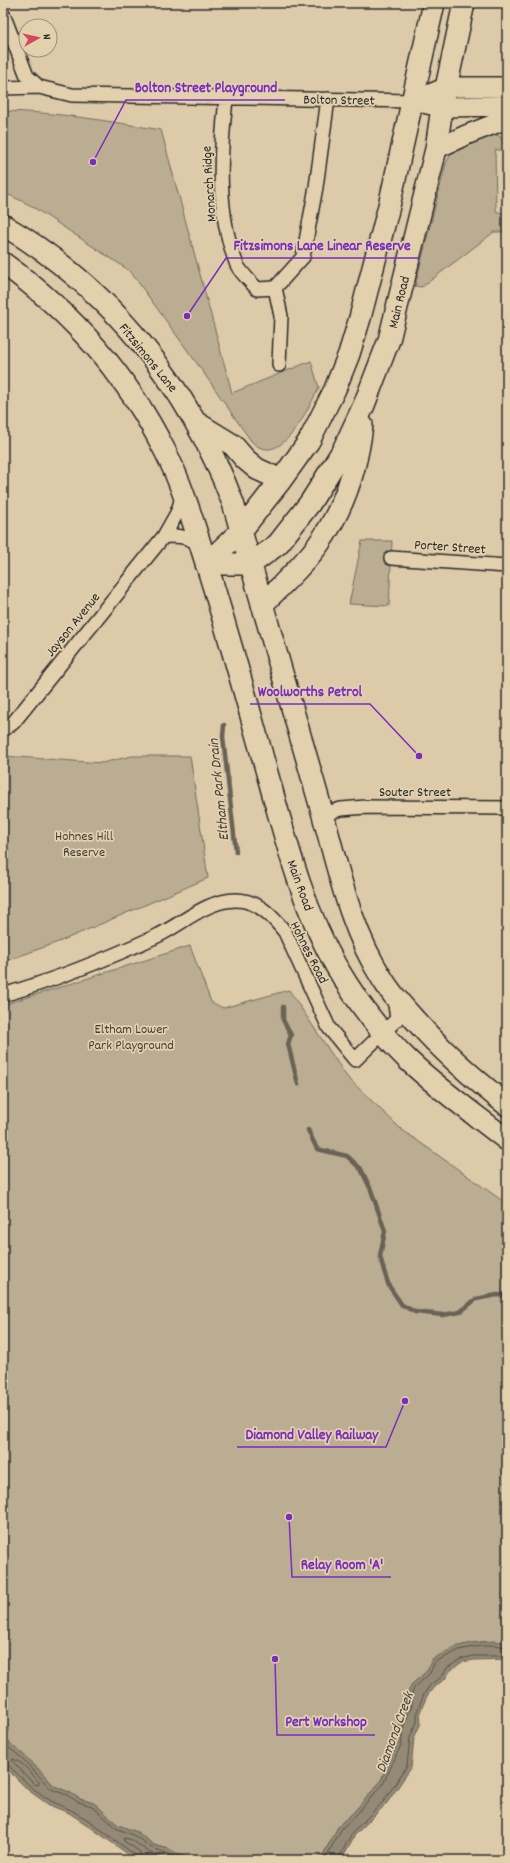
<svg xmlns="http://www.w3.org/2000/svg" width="510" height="1863" font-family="Dekko,sans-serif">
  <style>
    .green { fill: #bbad92; stroke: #736c5e }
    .water { fill: #938975; stroke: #696357 }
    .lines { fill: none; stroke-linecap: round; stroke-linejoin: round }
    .shore { stroke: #555149; stroke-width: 1 }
    .stream { stroke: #696357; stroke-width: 4.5 }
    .minor-casing { stroke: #2b2b2b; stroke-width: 16 }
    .secondary-casing { stroke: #2b2b2b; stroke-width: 22 }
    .primary-casing { stroke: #2b2b2b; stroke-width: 24 }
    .minor { stroke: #e3d1ae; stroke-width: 13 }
    .secondary { stroke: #e3d1ae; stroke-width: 19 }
    .primary { stroke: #e3d1ae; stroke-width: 21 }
    .labels { text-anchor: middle; stroke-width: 3.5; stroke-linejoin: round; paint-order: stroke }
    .street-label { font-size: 14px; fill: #2b2b2b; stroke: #e3d1ae }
    .park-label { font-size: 14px; fill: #413e3a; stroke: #e3d1ae }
    .water-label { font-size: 15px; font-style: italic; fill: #45423e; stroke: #e3d1ae }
    .leader { fill: none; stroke: #7b2cbf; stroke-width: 1.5 }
    .callout-dot { fill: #7b2cbf; stroke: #e3d1ae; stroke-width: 1.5 }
    .callout-label { font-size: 15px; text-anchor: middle; font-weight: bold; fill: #7b2cbf; stroke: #e3d1ae; stroke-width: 3.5; stroke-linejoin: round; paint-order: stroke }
  </style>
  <rect width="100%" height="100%" fill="#dccaa9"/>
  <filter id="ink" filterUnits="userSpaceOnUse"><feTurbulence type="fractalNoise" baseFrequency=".025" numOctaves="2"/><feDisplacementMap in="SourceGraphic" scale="8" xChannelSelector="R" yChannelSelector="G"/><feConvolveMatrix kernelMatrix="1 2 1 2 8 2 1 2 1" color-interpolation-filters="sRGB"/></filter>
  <g filter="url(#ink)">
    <!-- green -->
    <path class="green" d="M3,111C56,112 108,121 161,130L232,393L311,361L319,388C307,409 281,471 251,441L201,369L130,271L30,205L3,192Z
      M490,133L500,136L504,144V150H495L496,211L507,215V232H494L422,287L415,286L446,163L453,150Z
      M362,541H392L389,606L349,604Z
      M3,756L102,763L132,756H190L208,878L61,941L3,962Z
      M190,946L211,1002L223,1008L289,990L347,1077L401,1129L507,1204V1643C475,1638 460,1646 432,1659L427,1671L411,1685L408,1694L406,1712L400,1724L397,1744L380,1782L353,1813L339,1825L323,1855L315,1860H189L169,1849L154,1845L137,1832L118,1825L94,1803L80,1799L69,1792L54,1786L41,1771L3,1738V1005Z"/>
    <!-- water -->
    <path class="water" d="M495,1641L507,1643V1659L474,1660L462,1662L450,1671L445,1679L434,1687L427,1696L420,1712L421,1723L414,1738L411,1768L387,1803L355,1835L341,1860H315L323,1855L339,1825L353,1813L380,1782L397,1744L400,1724L406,1712L408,1694L411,1685L427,1671L432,1659L458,1646L472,1643Z
      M3,1738L24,1755L54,1786L69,1792L80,1799L94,1803L118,1825L137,1832L154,1845L169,1849L189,1860H136L86,1824L69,1813L49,1805L28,1790L3,1765Z"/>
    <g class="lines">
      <!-- shore -->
      <path class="shore" d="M3,1743L22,1758L51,1789L67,1795L78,1802L92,1806L116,1828L135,1836L152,1848L167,1853L181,1860
        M13,1759C22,1761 33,1775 39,1782L38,1785L34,1784L13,1762Z
        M3,1763L7,1764L31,1787L51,1801L71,1810L88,1820L135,1855L137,1860
        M142,1860L140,1852L124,1841V1838L132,1840L150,1853L170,1860
        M322,1860L326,1857L342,1828L355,1816L383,1784L401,1745L404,1725L412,1706V1694L414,1688L430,1673L435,1662L459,1650L473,1647L494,1645L507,1647
        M338,1860L352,1833L384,1801L407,1766L410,1737L417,1722V1711L424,1694L431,1684L442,1677L447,1668L461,1659L474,1656H507"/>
      <!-- stream -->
      <path class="stream" d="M224,725L223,737L236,852
        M283,1007V1020L291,1035L288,1044L298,1084
        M308,1130L317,1149L347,1156L361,1169L371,1190L385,1231L380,1256L384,1271L389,1286L402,1305L415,1312L443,1315L460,1312L476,1299L497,1295L507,1296"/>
      <!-- minor casing -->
      <g class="minor-casing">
        <path id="minor" d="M3,14L27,76L39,87
          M3,88L39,87L72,95L413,101
          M226,99C220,153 216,213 237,265C241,273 251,282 257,289L275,288L303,257L316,187L328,99
          M275,288L281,316L279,365
          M164,536C179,536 189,536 201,546
          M391,558L507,566
          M3,730L13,723L164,536L177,513L183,495
          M323,814L341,809L366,807L507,808
          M3,995C55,980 107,959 157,936C182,924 207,900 236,900C258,900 273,917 285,932L329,1028L355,1060L397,1019L394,998"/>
      </g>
      <!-- secondary casing -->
      <g class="secondary-casing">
        <path id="secondary" d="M413,101L447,87H507
          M427,104L442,107L507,106
          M436,149L466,135L507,119"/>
      </g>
      <!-- primary casing -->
      <g class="primary-casing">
        <path id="primary" d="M3,225C111,288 189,387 233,503C262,602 290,702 319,801C337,862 348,926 383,980C392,995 403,1007 415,1020C443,1052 474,1079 507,1105
          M3,263C71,312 127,375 165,451C184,488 195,529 208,569C230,639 249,709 269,780C287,844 303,908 336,966C356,1000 381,1034 409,1061C440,1090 474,1114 507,1140
          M197,423L233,445L245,459L257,469L281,480
          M206,564H251L278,544L310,503L327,476L343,450L364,405L389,340L402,287L436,149L442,107L464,3
          M206,564L241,531L281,480L309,441L335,389L349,354L360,318L389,206L434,3
          M262,605C281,585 302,567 318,545C344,509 357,468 362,425"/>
      </g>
      <!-- minor -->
      <use href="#minor" class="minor"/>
      <!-- secondary -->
      <use href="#secondary" class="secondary"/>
      <!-- primary -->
      <use href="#primary" class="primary"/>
    </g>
  </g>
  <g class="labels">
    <!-- street labels -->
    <g class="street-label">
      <text transform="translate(339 99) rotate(1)" y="5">Bolton Street</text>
      <text transform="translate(208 184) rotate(-94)" y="5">Monarch Ridge</text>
      <text transform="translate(398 302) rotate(-76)" y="5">Main Road</text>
      <text transform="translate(149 357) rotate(51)" y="5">Fitzsimons Lane</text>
      <text transform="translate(450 546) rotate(4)" y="5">Porter Street</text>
      <text transform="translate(72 624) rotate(-51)" y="5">Jayson Avenue</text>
      <text x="415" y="796">Souter Street</text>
      <text transform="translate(301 885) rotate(70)" y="5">Main Road</text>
      <text transform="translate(310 952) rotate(63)" y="5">Hohnes Road</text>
    </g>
    <!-- park labels -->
    <g class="park-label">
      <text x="84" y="840">Hohnes Hill<tspan x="84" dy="16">Reserve</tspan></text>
      <text x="131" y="1033">Eltham Lower<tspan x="131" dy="16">Park Playground</tspan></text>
    </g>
    <!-- water labels -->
    <g class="water-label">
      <text transform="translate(218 790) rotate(-96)" y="5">Eltham Park Drain</text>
      <text transform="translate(394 1732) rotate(-70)" y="5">Diamond Creek</text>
    </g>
  </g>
  <!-- callouts -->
  <path class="leader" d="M93 162L126 100H285M187 316L226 258H419M419 756L370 704H250M405 1401L386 1447H237M289 1517L292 1577H391M275 1659L277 1735H375"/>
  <g class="callout-dot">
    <circle cx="93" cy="162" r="4"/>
    <circle cx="187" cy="316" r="4"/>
    <circle cx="419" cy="756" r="4"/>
    <circle cx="405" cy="1401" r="4"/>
    <circle cx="289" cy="1517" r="4"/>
    <circle cx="275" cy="1659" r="4"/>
  </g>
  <g class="callout-label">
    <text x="206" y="92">Bolton Street Playground</text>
    <text x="322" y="250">Fitzsimons Lane Linear Reserve</text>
    <text x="310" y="696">Woolworths Petrol</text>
    <text x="312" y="1439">Diamond Valley Railway</text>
    <text x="342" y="1569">Relay Room 'A'</text>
    <text x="326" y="1726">Pert Workshop</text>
  </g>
  <!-- margin -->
  <rect width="510" height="1863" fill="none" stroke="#e3d1ae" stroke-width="16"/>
  <rect x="8" y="8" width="494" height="1847" fill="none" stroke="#2b2b2b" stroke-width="1.5" filter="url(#ink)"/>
  <!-- north arrow -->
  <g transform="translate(38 38) rotate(82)"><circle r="19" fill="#e3d1ae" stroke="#998f7a"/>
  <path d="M0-3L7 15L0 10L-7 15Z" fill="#d1495b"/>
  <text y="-6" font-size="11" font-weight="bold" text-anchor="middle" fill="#2b2b2b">N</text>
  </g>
</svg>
